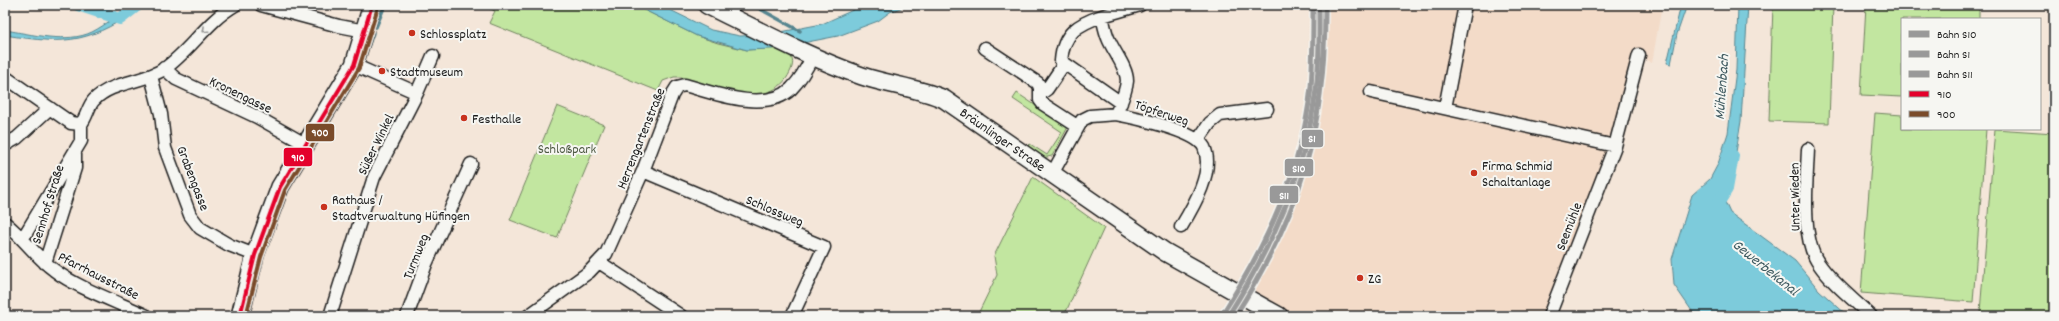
<svg xmlns="http://www.w3.org/2000/svg" width="2059" height="321" font-family="Dekko,sans-serif">
  <style>
    .built { fill: #f3dbc8 }
    .green { fill: #c2e6a0; stroke: #6f815e }
    .water { fill: #7dcbdb; stroke: #56858f }
    .lines { fill: none; stroke-linecap: round; stroke-linejoin: round }
    .stream { stroke: #56858f; stroke-width: 3.5 }
    .canal { stroke: #7dcbdb; stroke-width: 12 }
    .minor-casing { stroke: #1c1c1c; stroke-width: 15 }
    .secondary-casing { stroke: #1c1c1c; stroke-width: 20 }
    .minor { stroke: #f6f6f2; stroke-width: 12 }
    .secondary { stroke: #f6f6f2; stroke-width: 17 }
    .bus-1-casing { stroke: #f6f6f2; stroke-width: 7 }
    .bus-2-casing { stroke: #f6f6f2; stroke-width: 7 }
    .bus-1 { stroke: #e4002b; stroke-width: 4 }
    .bus-2 { stroke: #7a4b2a; stroke-width: 4 }
    .rail-1-casing { stroke: #f6f6f2; stroke-width: 8 }
    .rail-2-casing { stroke: #f6f6f2; stroke-width: 8 }
    .rail-3-casing { stroke: #f6f6f2; stroke-width: 8 }
    .rail-1 { stroke: #999; stroke-width: 5 }
    .rail-2 { stroke: #999; stroke-width: 5 }
    .rail-3 { stroke: #999; stroke-width: 5 }
    .oneway { stroke: #949492 }
    .poi-dot { fill: #c8321e; stroke: #f6f6f2; stroke-width: 1.5 }
    .labels { text-anchor: middle; stroke-width: 4; stroke-linejoin: round; paint-order: stroke }
    .poi-label { font-size: 14px; fill: #1c1c1c; stroke: #f6f6f2; text-anchor: start }
    .street-label { font-size: 14px; fill: #1c1c1c; stroke: #f6f6f2 }
    .park-label { font-size: 14px; fill: #4e5944; stroke: #f6f6f2 }
    .water-label { font-size: 15px; font-style: italic; fill: #3e595f; stroke: #f6f6f2 }
    .line-badge { stroke: #f6f6f2; stroke-width: 1.5 }
    .badge-label { font-size: 11px; text-anchor: middle; font-weight: bold; fill: #fff }
  </style>
  <rect width="100%" height="100%" fill="#f4e6d9"/>
  <filter id="ink" filterUnits="userSpaceOnUse"><feTurbulence type="fractalNoise" baseFrequency=".025" numOctaves="2"/><feDisplacementMap in="SourceGraphic" scale="8" xChannelSelector="R" yChannelSelector="G"/><feConvolveMatrix kernelMatrix="1 2 1 2 8 2 1 2 1" color-interpolation-filters="sRGB"/></filter>
  <g filter="url(#ink)">
    <!-- built -->
    <path class="built" d="M1314,5H1662L1652,63L1639,55L1617,137L1549,316H1293L1250,293L1236,313L1243,316H1222L1256,263L1268,237L1279,212L1298,157L1311,87L1314,47Z"/>
    <!-- green -->
    <path class="green" d="M482,5H634L697,36L718,43L747,50L782,47C791,55 796,60 790,72C771,113 713,87 681,77H674L663,81L658,91L489,23L495,11Z
      M1773,5H1833L1829,123L1769,121Z
      M1866,5H1979V19H1902V97L1861,95Z
      M1017,93L1068,127L1052,156L1042,158L1027,147L1030,144L1047,155L1062,132L1013,99Z
      M557,106L604,125L557,238L510,220Z
      M1875,113L1902,115V129H1986L1973,302L1861,293Z
      M1995,129L2054,133V316H2025L1980,312Z
      M1033,177L1104,228L1064,316H977L997,275L994,256Z"/>
    <!-- water -->
    <path class="water" d="M131,5H145C90,42 71,46 5,35V30C31,34 67,44 92,32C106,25 118,14 131,5Z
      M634,5H660L711,30L740,36L765,35L822,24L864,5H908L890,12L878,21L838,36L772,49L747,50L697,36Z
      M1681,5H1687L1677,34L1671,64L1667,63Z
      M1738,5H1748L1741,121L1733,171L1726,170L1723,188L1732,190L1725,202L1730,213L1795,261L1819,290L1848,316H1698L1694,314L1674,285L1672,259L1692,195L1710,179L1718,164L1728,133L1736,70Z"/>
    <g class="lines">
      <!-- stream -->
      <path class="stream" d="M753,5L800,31
        M376,27L385,5
        M368,47L373,33"/>
      <!-- canal -->
      <path class="canal" d="M78,5L120,19L138,5
        M1719,202L1727,189L1733,156"/>
      <!-- minor casing -->
      <g class="minor-casing">
        <path id="minor" d="M261,5L339,26L365,31
          M1102,16L1140,5
          M985,48L1038,83L1040,88V100L1043,104L1077,126
          M354,65L417,93
          M164,68L176,79L257,117L305,144
          M151,76L161,114L165,148L190,215L200,228L229,245L255,255
          M5,77L71,123L81,124C87,117 88,106 94,100C112,81 143,83 164,69C190,51 207,21 235,5
          M1371,92L1615,146
          M1040,94L1047,89L1064,64
          M1445,108L1465,5
          M1116,114C1133,117 1196,131 1204,147C1215,171 1193,207 1181,227
          M1198,140L1210,123L1220,115L1267,109
          M5,145L17,138L50,108
          M1808,149C1807,180 1800,238 1819,264C1832,283 1854,300 1871,316
          M643,171L824,247L792,316
          M1052,174L1082,120L1090,116L1116,114C1120,104 1126,93 1127,81C1127,67 1113,51 1108,38C1105,31 1104,24 1102,16C1078,24 1063,33 1061,61L1121,103
          M5,223C23,237 35,256 54,270C77,288 120,303 147,316
          M23,238L81,141V124
          M599,262L681,316
          M45,263L75,168V154
          M330,316L374,177L417,93L433,56
          M407,316L426,264L471,164
          M528,316L589,272L606,254L643,171L672,95L677,87L685,85C713,93 766,113 791,89C800,80 808,66 813,55
          M1549,316L1615,146L1639,55"/>
      </g>
      <!-- secondary casing -->
      <g class="secondary-casing">
        <path id="secondary" d="M707,5C756,29 810,58 862,76C889,85 918,88 944,99L1165,252L1279,316
          M240,316L255,255L280,187L354,65L372,5"/>
      </g>
      <!-- minor -->
      <use href="#minor" class="minor"/>
      <!-- secondary -->
      <use href="#secondary" class="secondary"/>
      <!-- bus-1 casing -->
      <g class="bus-1-casing">
        <path id="bus-1" d="M240,316L255,255L280,187L354,65L372,5"/>
      </g>
      <!-- bus-2 casing -->
      <g class="bus-2-casing">
        <path id="bus-2" d="M246,316L261,257L285,190L359,68L378,7"/>
      </g>
      <!-- bus-1 -->
      <use href="#bus-1" class="bus-1"/>
      <!-- bus-2 -->
      <use href="#bus-2" class="bus-2"/>
      <!-- rail-1 casing -->
      <g class="rail-1-casing">
        <path id="rail-1" d="M1228,316C1273,245 1305,174 1316,90C1320,62 1319,33 1319,5"/>
      </g>
      <!-- rail-2 casing -->
      <g class="rail-2-casing">
        <path id="rail-2" d="M1235,316C1301,212 1326,129 1325,5"/>
      </g>
      <!-- rail-3 casing -->
      <g class="rail-3-casing">
        <path id="rail-3" d="M1223,313C1267,244 1302,170 1311,87C1313,60 1313,33 1313,5"/>
      </g>
      <!-- rail-1 -->
      <use href="#rail-1" class="rail-1"/>
      <!-- rail-2 -->
      <use href="#rail-2" class="rail-2"/>
      <!-- rail-3 -->
      <use href="#rail-3" class="rail-3"/>
    </g>
    <!-- one-way arrows -->
    <defs><path id="oneway-chevron" d="M-2-3.5L2.5 0L-2 3.5" fill="none" stroke-width="1.6" stroke-linecap="round" stroke-linejoin="round"/></defs>
    <use class="oneway" href="#oneway-chevron" transform="translate(205 30) rotate(137)"/>
  </g>
  <!-- markers -->
  <g class="poi-dot">
    <circle cx="412" cy="33" r="4"/>
    <circle cx="382" cy="71" r="4"/>
    <circle cx="464" cy="118" r="4"/>
    <circle cx="1474" cy="173" r="4"/>
    <circle cx="324" cy="207" r="4"/>
    <circle cx="1360" cy="278" r="4"/>
  </g>
  <g class="labels">
    <!-- poi labels -->
    <g class="poi-label">
      <text x="420" y="38">Schlossplatz</text>
      <text x="390" y="76">Stadtmuseum</text>
      <text x="472" y="123">Festhalle</text>
      <text x="1482" y="170">Firma Schmid<tspan x="1482" dy="16">Schaltanlage</tspan></text>
      <text x="332" y="204">Rathaus /<tspan x="332" dy="16">Stadtverwaltung Hüfingen</tspan></text>
      <text x="1368" y="283">ZG</text>
    </g>
    <!-- street labels -->
    <g class="street-label">
      <text transform="translate(241 94) rotate(26)" y="5">Kronengasse</text>
      <text transform="translate(1162 112) rotate(18)" y="5">Töpferweg</text>
      <text transform="translate(640 138) rotate(-68)" y="5">Herrengartenstraße</text>
      <text transform="translate(1003 139) rotate(35)" y="5">Bräunlinger Straße</text>
      <text transform="translate(375 144) rotate(-64)" y="5">Süßer Winkel</text>
      <text transform="translate(194 178) rotate(69)" y="5">Grabengasse</text>
      <text transform="translate(1794 197) rotate(-91)" y="5">Unter Wieden</text>
      <text transform="translate(47 204) rotate(-73)" y="5">Sennhof Straße</text>
      <text transform="translate(775 210) rotate(23)" y="5">Schlossweg</text>
      <text transform="translate(1568 226) rotate(-69)" y="5">Seemühle</text>
      <text transform="translate(415 256) rotate(-68)" y="5">Turmweg</text>
      <text transform="translate(99 275) rotate(27)" y="5">Pfarrhausstraße</text>
    </g>
    <!-- park labels -->
    <g class="park-label">
      <text x="567" y="153">Schloßpark</text>
    </g>
    <!-- water labels -->
    <g class="water-label">
      <text transform="translate(1721 87) rotate(-86)" y="5">Mühlenbach</text>
      <text transform="translate(1766 267) rotate(39)" y="5">Gewerbekanal</text>
    </g>
  </g>
  <g class="line-badge">
    <rect x="305" y="123" width="30" height="19" rx="4" fill="#7a4b2a"/>
    <rect x="1301" y="129" width="23" height="19" rx="4" fill="#999"/>
    <rect x="283" y="147" width="30" height="20" rx="4" fill="#e4002b"/>
    <rect x="1284" y="158" width="30" height="19" rx="4" fill="#999"/>
    <rect x="1269" y="185" width="30" height="19" rx="4" fill="#999"/>
  </g>
  <g class="badge-label">
    <text x="320" y="136">900</text>
    <text x="1312" y="142">S1</text>
    <text x="298" y="161">910</text>
    <text x="1299" y="172">S10</text>
    <text x="1284" y="199">S11</text>
  </g>
  <!-- margin -->
  <rect width="2059" height="321" fill="none" stroke="#f6f6f2" stroke-width="20"/>
  <rect x="10" y="10" width="2039" height="301" fill="none" stroke="#1c1c1c" stroke-width="1.5" filter="url(#ink)"/>
  <!-- legend -->
  <rect x="1901" y="18" width="140" height="112" fill="#f6f6f2" stroke="#9f9f9c"/>
  <rect x="1909" y="31" width="20" height="6" fill="#999999" stroke="#9f9f9c"/>
  <text x="1937" y="38" font-size="12" fill="#1c1c1c">Bahn S10</text>
  <rect x="1909" y="51" width="20" height="6" fill="#999999" stroke="#9f9f9c"/>
  <text x="1937" y="58" font-size="12" fill="#1c1c1c">Bahn S1</text>
  <rect x="1909" y="71" width="20" height="6" fill="#999999" stroke="#9f9f9c"/>
  <text x="1937" y="78" font-size="12" fill="#1c1c1c">Bahn S11</text>
  <rect x="1909" y="91" width="20" height="6" fill="#e4002b" stroke="#9f9f9c"/>
  <text x="1937" y="98" font-size="12" fill="#1c1c1c">910</text>
  <rect x="1909" y="111" width="20" height="6" fill="#7a4b2a" stroke="#9f9f9c"/>
  <text x="1937" y="118" font-size="12" fill="#1c1c1c">900</text>
</svg>
